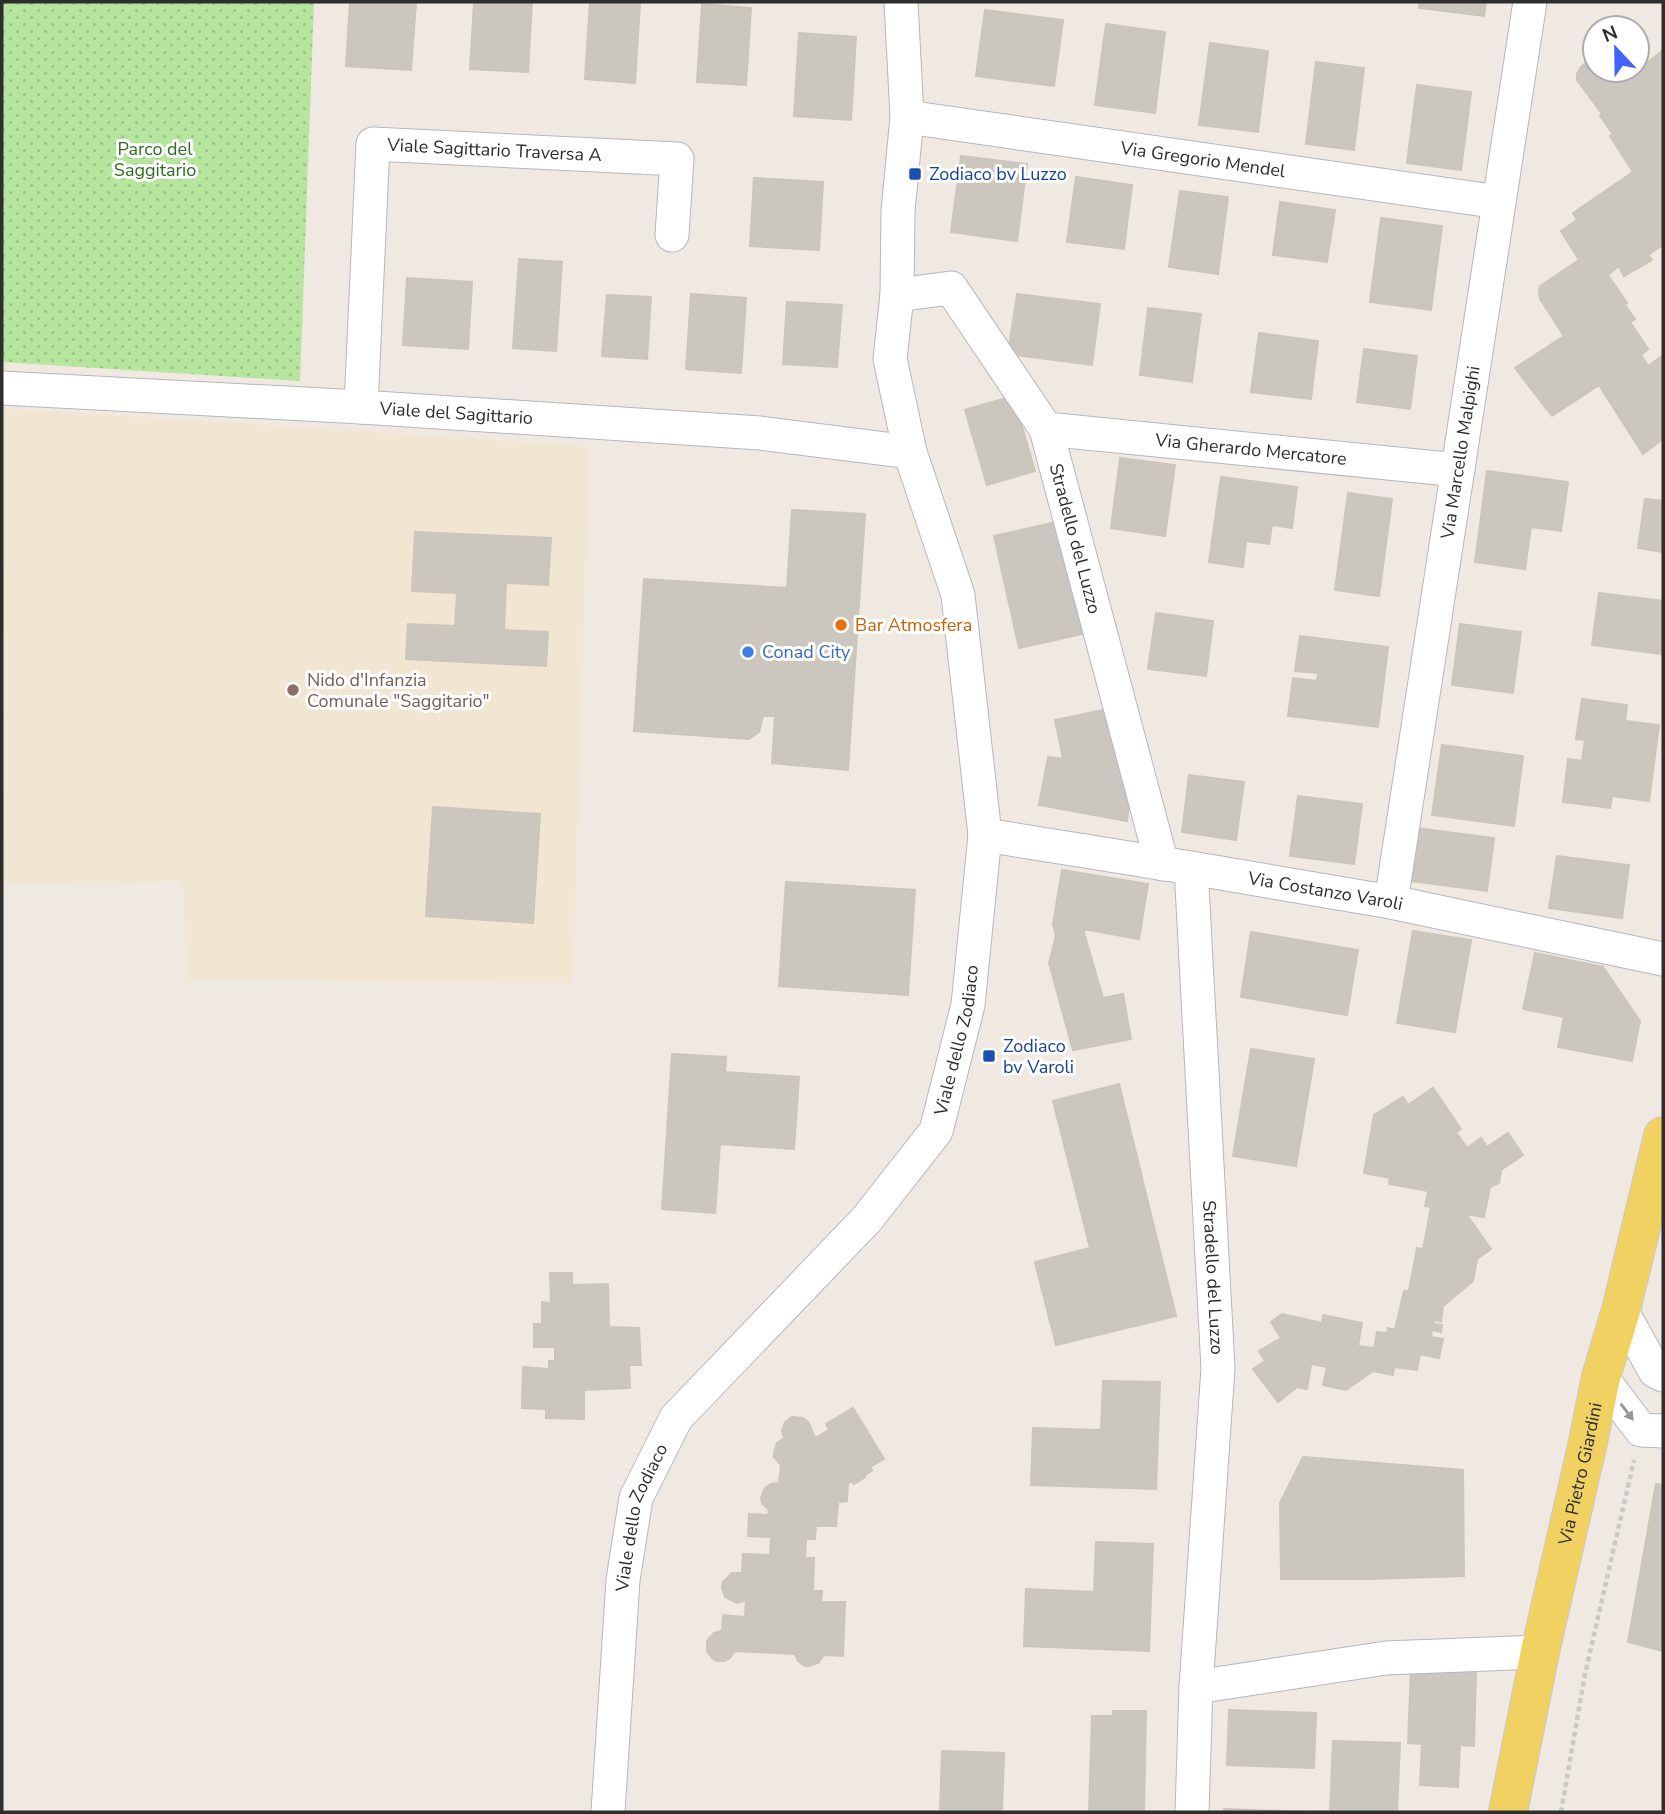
<svg xmlns="http://www.w3.org/2000/svg" width="1665" height="1814" font-family="'Nunito Sans',sans-serif">
  <style>
    .education { fill: #f0e6d1 }
    .grass { fill: url(#grass-dots) }
    .building { fill: #cbc7bf; stroke: #cbc5ba; stroke-width: 2 }
    .lines { fill: none; stroke-linecap: round; stroke-linejoin: round }
    .minor-casing { stroke: #b4b7c1; stroke-width: 35 }
    .major-casing { stroke: #c9c9c9; stroke-width: 40 }
    .path { stroke: #c9c9c9; stroke-width: 4.5; stroke-dasharray: 5 3.5; stroke-linecap: butt }
    .minor { stroke: #fff; stroke-width: 33 }
    .major { stroke: #f2d163; stroke-width: 38 }
    .oneway { fill: #969696 }
    .transit-dot { fill: #1a4fb4; stroke: #fff; stroke-width: 2.5 }
    .food-dot { fill: #e8710a; stroke: #fff; stroke-width: 2.5 }
    .shop-dot { fill: #3f7fe0; stroke: #fff; stroke-width: 2.5 }
    .education-dot { fill: #8d6e63; stroke: #fff; stroke-width: 2.5 }
    .labels { text-anchor: middle; stroke-width: 6; stroke-linejoin: round; paint-order: stroke }
    .park-label { font-size: 18px; fill: #2c6e1b; stroke: #fff }
    .street-label { font-size: 18px; fill: #2e2e2e; stroke: #fff }
    .transit-label { font-size: 18px; fill: #164399; stroke: #fff; text-anchor: start }
    .food-label { font-size: 18px; fill: #c56008; stroke: #fff; text-anchor: start }
    .shop-label { font-size: 18px; fill: #366cbe; stroke: #fff; text-anchor: start }
    .education-label { font-size: 18px; fill: #785e54; stroke: #fff; text-anchor: start }
  </style>
  <defs>
    <pattern id="grass-dots" width="8" height="8" patternUnits="userSpaceOnUse" patternTransform="scale(1.75)"><rect width="8" height="8" fill="#b6e59e"/><path d="M2 2h.1M6 6h.1" fill="none" stroke="#9dc588" stroke-width="1.8" stroke-linecap="round"/></pattern>
  </defs>
  <rect width="100%" height="100%" fill="#efe9e1"/>
  <!-- education -->
  <path class="education" d="M2,408L589,446L573,983L188,980L182,881L3,884L5,568L2,567Z"/>
  <!-- grass -->
  <path class="grass" d="M2,2H314L300,381L2,362Z"/>
  <!-- building -->
  <path class="building" d="M350,2H416L411,70L346,66Z
    M474,2H532L528,72L470,69Z
    M590,2H640L635,83L585,79Z
    M1420,2H1486L1484,16L1419,8Z
    M702,4L751,8L746,85L697,82Z
    M985,10L1063,20L1054,86L976,76Z
    M1106,24L1165,32L1155,113L1095,105Z
    M799,33L856,37L851,120L794,116Z
    M1210,43L1268,51L1258,132L1199,125Z
    M1663,50V241L1659,244L1661,246L1648,255L1652,260L1624,276L1619,266L1608,275L1627,303L1625,305L1635,319L1630,322L1648,349L1641,355L1648,366L1662,356L1663,359V439L1643,454L1599,385L1552,416L1515,368L1564,336L1540,299L1539,292L1540,286L1579,260L1561,231L1577,220L1573,213L1633,172L1610,136L1613,134L1600,116L1602,114L1577,80V74L1581,67L1595,56V70H1637V61L1642,67Z
    M1316,62L1364,68L1354,150L1306,144Z
    M1417,85L1471,92L1461,170L1407,163Z
    M961,156L1027,164L1017,241L951,232Z
    M1076,177L1132,185L1124,249L1067,242Z
    M754,178L823,182L819,250L750,246Z
    M1180,191L1228,197L1218,274L1169,267Z
    M1280,202L1335,210L1327,262L1273,255Z
    M1381,218L1442,226L1431,310L1370,302Z
    M519,259L562,262L556,351L513,348Z
    M407,278L472,282L468,349L403,345Z
    M691,294L746,298L741,373L686,369Z
    M1017,294L1100,304L1092,365L1008,354Z
    M607,295L651,297L647,359L602,356Z
    M787,302L842,305L837,367L783,364Z
    M1148,308L1201,314L1192,382L1140,375Z
    M1259,333L1318,341L1311,399L1251,392Z
    M1364,349L1417,356L1410,409L1357,402Z
    M1013,396L1035,471L987,485L965,410Z
    M1120,458L1175,465L1165,536L1111,528Z
    M1487,471L1568,482L1561,531L1531,527L1525,569L1475,562Z
    M1221,477L1297,487L1292,528L1272,525L1269,544L1246,541L1243,567L1209,562Z
    M1348,493L1392,499L1379,596L1335,590Z
    M1645,499L1663,501V552L1638,548Z
    M792,510L865,514L848,770L772,763L775,716H763L759,732L749,739L634,731L644,579L787,588Z
    M1057,522L1082,634L1019,648L994,536Z
    M415,532L551,538L548,585L506,583L504,630L548,632L546,666L406,659L408,624L455,626L457,593L412,591Z
    M1599,593L1663,601V654L1592,645Z
    M1156,613L1213,621L1206,676L1148,669Z
    M1460,624L1521,632L1513,693L1452,685Z
    M1300,636L1388,647L1378,727L1288,716L1293,678L1317,681L1318,673L1295,671Z
    M1582,699L1627,705L1625,721L1659,725L1649,801L1612,796L1610,808L1563,802L1568,759L1582,761L1585,740L1576,739Z
    M1113,708L1130,797L1127,821L1039,805L1048,757L1063,759L1055,720Z
    M1442,745L1523,756L1514,826L1432,815Z
    M1189,775L1244,782L1236,840L1182,832Z
    M1298,796L1362,804L1354,864L1290,856Z
    M433,807L540,814L533,923L426,916Z
    M1416,828L1494,838L1487,891L1409,881Z
    M1557,856L1629,865L1622,918L1549,908Z
    M1062,870L1148,884L1139,939L1083,929L1103,998L1123,994L1131,1039L1073,1050L1049,963L1056,935L1053,924Z
    M786,882L915,890L908,995L779,986Z
    M1413,931L1471,940L1455,1032L1397,1023Z
    M1251,932L1358,950L1347,1015L1241,997Z
    M1535,953L1603,967L1640,1021L1632,1061L1558,1047L1564,1017L1523,1009Z
    M1251,1049L1314,1059L1296,1166L1233,1156Z
    M672,1054L726,1057L725,1072L799,1077L794,1149L720,1144L715,1213L662,1209Z
    M1119,1084L1176,1316L1056,1345L1035,1262L1090,1248L1053,1101Z
    M1433,1088L1461,1129L1456,1132L1467,1148L1481,1138L1487,1147L1508,1133L1523,1155L1501,1170L1499,1183L1490,1187L1484,1217L1466,1214L1491,1249L1477,1259L1473,1281L1443,1306L1441,1321L1434,1320L1433,1324L1442,1325L1441,1332L1432,1330L1431,1337L1443,1339L1439,1358L1420,1354L1417,1370L1394,1367L1393,1375L1373,1371L1346,1390L1323,1385L1327,1367L1311,1364L1307,1389L1297,1387L1278,1402L1253,1369L1265,1361L1259,1351L1281,1338L1271,1322L1282,1314L1322,1323L1323,1315L1362,1323L1358,1346L1374,1348L1377,1332L1387,1333L1388,1328L1395,1330L1404,1291H1409L1417,1248L1423,1249L1431,1207L1425,1206L1428,1191L1389,1184L1390,1178L1364,1173L1374,1115L1403,1097L1408,1105Z
    M550,1273H572V1285L608,1284L609,1327L639,1328L641,1365H629L630,1388L584,1390V1419L546,1418V1409L522,1408L523,1367L549,1369V1361H555V1347H534V1324H542V1302L551,1303Z
    M1103,1381L1160,1382L1156,1489L1031,1485L1033,1428L1101,1430Z
    M853,1408L884,1459L870,1467L872,1470L864,1476L865,1477L854,1484L850,1480L851,1482L848,1483L847,1501L838,1502L836,1526H816L815,1539H806L805,1558H814L813,1591H822L821,1602H845L843,1656L824,1655L818,1663L809,1666H805L798,1661L795,1654L735,1651L730,1658L724,1661H717L713,1659L707,1651V1641L714,1633L722,1631L723,1615L745,1617L746,1600L737,1603L725,1597L722,1587L723,1582L732,1573H742L743,1554L770,1555L771,1537L748,1536L749,1514L768,1515L769,1510L762,1503L761,1498L765,1488L771,1484L779,1483L781,1465L774,1457V1452L777,1443L784,1438L782,1431L785,1422L792,1417L803,1418L809,1423L815,1438L829,1430L826,1424Z
    M1303,1457L1463,1470L1464,1576L1368,1579H1281L1280,1503Z
    M1656,1484L1663,1485V1651L1628,1642Z
    M1096,1542L1153,1544L1149,1651L1024,1646L1026,1589L1094,1592Z
    M1411,1669L1476,1671L1474,1746L1460,1745L1458,1787L1420,1785L1422,1744L1408,1743Z
    M1229,1710L1316,1713L1314,1768L1227,1765Z
    M1113,1711H1146L1144,1812H1089L1092,1716H1113Z
    M1333,1741L1400,1743L1397,1812H1330Z
    M942,1751L1004,1753L1002,1812H940Z
    M1224,1809L1309,1812H1224Z"/>
  <g class="lines">
    <!-- minor casing -->
    <g class="minor-casing">
      <g id="minor">
        <path id="s1" d="M907,117L1499,202"/>
        <path id="s2" d="M897,295L951,288L1046,429L1162,864"/>
        <path id="s3" d="M2,388L361,407L760,433L910,452"/>
        <path id="s4" d="M361,407L373,144L677,159L672,235"/>
        <path id="s5" d="M1046,429L1458,470"/>
        <path id="s6" d="M985,835L1191,868L1391,902L1663,959"/>
        <path id="s7" d="M1191,868L1218,1368L1196,1687L1192,1812"/>
        <path id="s8" d="M1391,902L1530,2"/>
        <path d="M1621,1310L1655,1371L1663,1375"/>
        <path d="M1601,1377L1641,1430L1663,1431"/>
        <path d="M1196,1687L1386,1658L1540,1652"/>
        <path id="s9" d="M608,1812L623,1580L636,1498L676,1418L867,1219L936,1131L968,1005L985,835L958,595L910,452L890,359L897,295L898,211L907,117L901,2"/>
      </g>
    </g>
    <!-- major casing -->
    <g class="major-casing">
      <g id="major">
        <path id="s10" d="M1508,1812L1540,1652L1588,1442L1601,1377L1621,1310L1663,1136"/>
      </g>
    </g>
    <!-- path -->
    <path class="path" d="M1561,1812L1585,1674L1634,1460"/>
    <!-- minor -->
    <use href="#minor" class="minor"/>
    <!-- major -->
    <use href="#major" class="major"/>
  </g>
  <!-- one-way arrows -->
  <defs><path id="oneway-solid" d="M-6-.8H1V-3.2L6.5 0L1 3.2V.8H-6Z" transform="scale(1.75)"/></defs>
  <use class="oneway" href="#oneway-solid" transform="translate(1627 1412) rotate(53)"/>
  <!-- markers -->
  <g class="transit-dot">
    <rect x="908" y="167" width="14" height="14" rx="3.5"/>
    <rect x="982" y="1049" width="14" height="14" rx="3.5"/>
  </g>
  <circle class="food-dot" cx="841" cy="625" r="7"/>
  <circle class="shop-dot" cx="748" cy="652" r="7"/>
  <circle class="education-dot" cx="293" cy="690" r="7"/>
  <g class="labels">
    <!-- park labels -->
    <g class="park-label">
      <text x="155" y="155">Parco del<tspan x="155" dy="21">Saggitario</tspan></text>
    </g>
    <!-- street labels -->
    <g class="street-label">
      <text dy="6" stroke="none"><textPath href="#s4" startOffset="385">Viale Sagittario Traversa A</textPath></text>
      <text dy="6" stroke="none"><textPath href="#s1" startOffset="299">Via Gregorio Mendel</textPath></text>
      <text dy="6" stroke="none"><textPath href="#s3" startOffset="455">Viale del Sagittario</textPath></text>
      <text dy="6" stroke="none"><textPath href="#s5" startOffset="206">Via Gherardo Mercatore</textPath></text>
      <text dy="6" stroke="none"><textPath href="#s8" startOffset="455">Via Marcello Malpighi</textPath></text>
      <text dy="6" stroke="none"><textPath href="#s2" startOffset="338">Stradello del Luzzo</textPath></text>
      <text dy="6" stroke="none"><textPath href="#s6" startOffset="345">Via Costanzo Varoli</textPath></text>
      <text dy="6" stroke="none"><textPath href="#s9" startOffset="886">Viale dello Zodiaco</textPath></text>
      <text dy="6" stroke="none"><textPath href="#s7" startOffset="410">Stradello del Luzzo</textPath></text>
      <text dy="6" stroke="none"><textPath href="#s10" startOffset="346">Via Pietro Giardini</textPath></text>
      <text dy="6" stroke="none"><textPath href="#s9" startOffset="298">Viale dello Zodiaco</textPath></text>
    </g>
    <!-- transit labels -->
    <g class="transit-label">
      <text x="929" y="180">Zodiaco bv Luzzo</text>
      <text x="1003" y="1052">Zodiaco<tspan x="1003" dy="21">bv Varoli</tspan></text>
    </g>
    <!-- food labels -->
    <g class="food-label">
      <text x="855" y="631">Bar Atmosfera</text>
    </g>
    <!-- shop labels -->
    <g class="shop-label">
      <text x="762" y="658">Conad City</text>
    </g>
    <!-- education labels -->
    <g class="education-label">
      <text x="307" y="686">Nido d'Infanzia<tspan x="307" dy="21">Comunale "Saggitario"</tspan></text>
    </g>
  </g>
  <!-- border -->
  <rect width="1665" height="1814" fill="none" stroke="#2e2e2e" stroke-width="7"/>
  <!-- north arrow -->
  <g transform="translate(1616 49) rotate(338)"><circle r="33" fill="#ffffff" stroke="#ababab" stroke-width="2"/>
  <path d="M0-5L12 26L0 18L-12 26Z" fill="#4264fb"/>
  <text y="-10" font-size="19" font-weight="bold" text-anchor="middle" fill="#2e2e2e">N</text>
  </g>
</svg>
